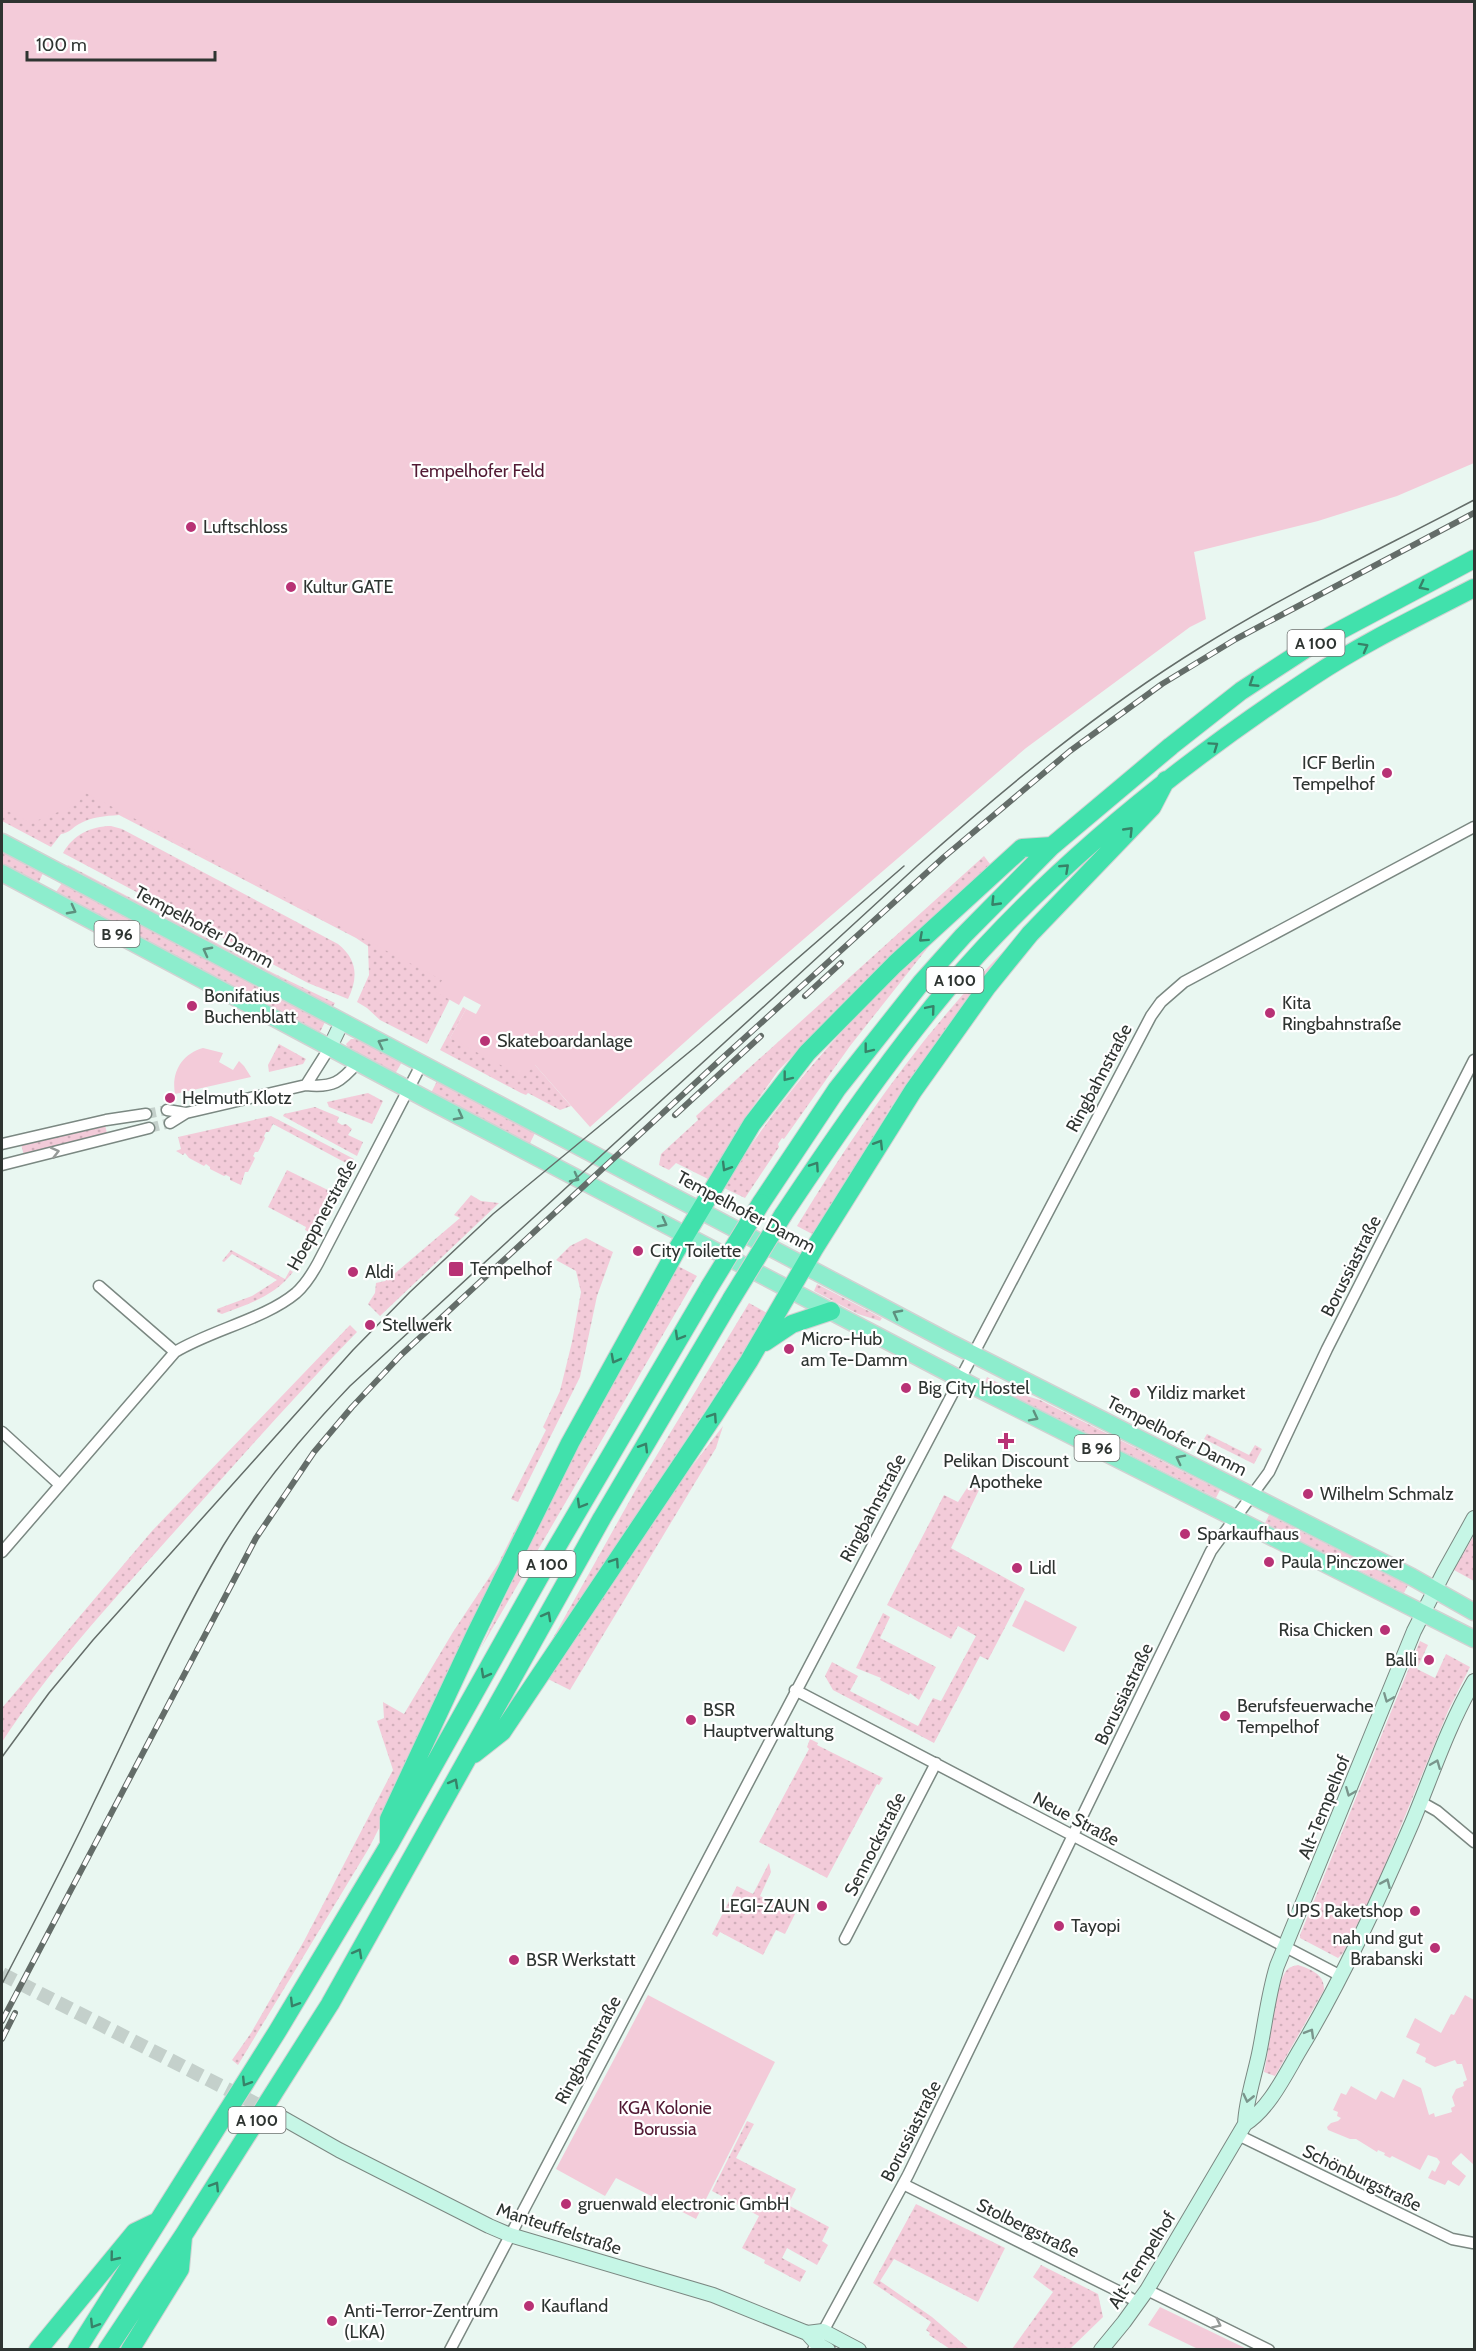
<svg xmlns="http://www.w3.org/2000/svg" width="1476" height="2351" font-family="Cabin,sans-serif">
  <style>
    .grass { fill: url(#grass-dots) }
    .green { fill: #f3cbd9 }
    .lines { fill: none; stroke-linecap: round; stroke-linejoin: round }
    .street-tunnel { stroke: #c4d0cb; stroke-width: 10; stroke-dasharray: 10 5; stroke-linecap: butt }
    .secondary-tunnel { stroke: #c4d0cb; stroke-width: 14; stroke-dasharray: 14 7; stroke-linecap: butt }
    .street-casing { stroke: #7b8882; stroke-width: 13 }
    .secondary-casing { stroke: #7b8882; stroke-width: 16 }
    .primary-casing { stroke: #d1d2d2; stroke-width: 19 }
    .highway-casing { stroke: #d1d2d2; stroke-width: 20 }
    .street { stroke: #fff; stroke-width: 10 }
    .secondary { stroke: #c6f6e6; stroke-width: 14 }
    .primary { stroke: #8dedcd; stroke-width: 16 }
    .highway { stroke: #41e1ac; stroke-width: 18 }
    .tram { stroke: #646d69; stroke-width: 1.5 }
    .rail-casing { stroke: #646d69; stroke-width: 6 }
    .rail { stroke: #fff; stroke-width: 4; stroke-dasharray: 11; stroke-linecap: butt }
    .highway-bridge-casing { stroke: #d1d2d2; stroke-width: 20; stroke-linecap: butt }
    .highway-bridge { stroke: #41e1ac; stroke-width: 18 }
    .oneway { stroke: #378268 }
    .oneway2 { stroke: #5e907f }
    .oneway3 { stroke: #969a98 }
    .oneway4 { stroke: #7a958c }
    .poi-dot { fill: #b83275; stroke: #fff; stroke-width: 2 }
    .labels { text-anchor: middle; stroke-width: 4.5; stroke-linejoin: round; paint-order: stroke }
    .shield { fill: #fff; stroke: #6d716f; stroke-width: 1.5 }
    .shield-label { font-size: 16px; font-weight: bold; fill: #2e3431 }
    .park-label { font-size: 18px; fill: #521a34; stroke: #fff }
    .poi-label { font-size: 18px; fill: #2e3431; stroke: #fff; text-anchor: start }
    .street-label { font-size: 18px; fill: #2e3431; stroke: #fff }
  </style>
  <defs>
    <pattern id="grass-dots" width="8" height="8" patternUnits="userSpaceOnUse" patternTransform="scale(1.5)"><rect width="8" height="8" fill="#f3cbd9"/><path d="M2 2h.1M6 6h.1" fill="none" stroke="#d1afbb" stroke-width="1.8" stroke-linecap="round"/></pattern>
  </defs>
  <rect width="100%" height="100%" fill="#e9f7f1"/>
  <!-- grass -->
  <path class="grass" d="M2,764L78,779L456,987L427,1044L380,1020L367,1008L357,1002L369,975L368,946L356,938L119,815C105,816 91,817 79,824C72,828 69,833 61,834L51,847L2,821Z
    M111,826L122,829L338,944C358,960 358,978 348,999L308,983L63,853C73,835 91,826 111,826Z
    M2,851L43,873L39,882L2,864Z
    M984,856L993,868L834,1013L778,1071L740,1125L708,1179L676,1163L669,1170L659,1165L661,1154L698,1120L696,1116Z
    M68,865L275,974L335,1003L332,1008L66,868Z
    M62,883L325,1022L320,1032L58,894L56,892Z
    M937,936L850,1046L784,1139L782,1138L778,1144L779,1147L745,1198L724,1188C780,1093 857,1011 937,936Z
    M1016,939L933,1047L891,1107L814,1235L797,1226C860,1123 929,1023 1016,939Z
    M463,1007L466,1009L450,1038L535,1065L571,1106L560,1110L528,1093L526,1095L521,1093L440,1050Z
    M351,1039H356L402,1062L395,1074L348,1048L346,1044Z
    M279,1044L306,1059L303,1064L269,1072L268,1065Z
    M437,1081L536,1131L529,1145L431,1093Z
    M368,1093L383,1101L372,1124L329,1107L327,1102Z
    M315,1107L339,1117L337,1122L342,1125L346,1124L352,1129L348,1135L363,1142L357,1156L283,1116L284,1114Z
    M271,1116L354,1159L352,1164L345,1166L346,1163L273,1124L269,1132H266L264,1136L265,1138L258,1152H255L253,1156L255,1158L248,1172H245L241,1185L230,1180V1177L226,1175L224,1176L210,1169V1167L206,1164L204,1166L189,1158L185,1153L183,1155L176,1151L181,1149L178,1137Z
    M105,1125L108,1137L24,1156L21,1144Z
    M287,1170L334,1193L313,1234L305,1230L306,1227L268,1207Z
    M471,1195L481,1201L499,1203L380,1316L368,1304L375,1293L376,1283L385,1281L393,1275L460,1218L454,1215Z
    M586,1238L613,1252L597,1296L580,1377L518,1502L511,1499L546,1430L543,1427L560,1391L572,1342L581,1292L576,1271L556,1260L570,1246Z
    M231,1250L285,1279L290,1270L293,1272C275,1296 248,1304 222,1314L217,1312V1309L252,1296L277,1280L232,1254L224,1262L222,1261Z
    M676,1265L697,1276L481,1648L576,1445Z
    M817,1284L882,1318L880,1321L858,1314L814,1291Z
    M749,1303L769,1314L539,1663L635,1491Z
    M350,1325L357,1332C291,1400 229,1471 166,1541C109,1605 49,1670 2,1742V1708L152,1531Z
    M987,1377L1020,1394L1040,1400L1220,1490L1216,1498L985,1382Z
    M723,1426L716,1448L570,1690L546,1678L672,1492Z
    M1207,1434L1249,1455L1255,1445L1262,1449L1254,1464L1204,1439Z
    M969,1485L979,1490L951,1548L1025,1589L988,1660L980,1656L934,1743L833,1690L825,1676L832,1662L858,1676L850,1691L918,1726L933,1698L941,1701L976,1636L958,1626L951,1639L887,1605L944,1495L958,1502Z
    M1269,1515L1408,1585L1404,1593L1265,1523Z
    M520,1520H522L405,1777L369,1848L238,2065L232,2060L251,2033L304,1941L393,1770L377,1721L384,1718L383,1702L404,1714L453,1632L498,1564Z
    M1474,1535V1581L1454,1570Z
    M883,1613L890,1617L880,1638L936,1667L919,1700L910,1693L909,1695L880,1680L881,1678L856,1668Z
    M1420,1641L1428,1645L1417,1669L1435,1678L1446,1654L1470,1667L1448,1711L1378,1882L1343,1953L1338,1958L1300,1938V1935Z
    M810,1739L818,1743L817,1745L883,1778L879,1785L877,1784L827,1878L759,1842L809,1749L807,1747Z
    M769,1863L771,1872L760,1896L795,1914L785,1934L776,1930L763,1955L720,1932L717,1937L712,1934L737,1886L753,1894Z
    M1298,1965C1310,1969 1325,1974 1324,1990L1275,2076L1264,2072C1270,2048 1274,1989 1286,1971C1289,1967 1293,1966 1298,1965Z
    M747,2121L754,2124L736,2158L796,2189L788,2205L829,2227L822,2241L828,2245L817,2265L787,2248L782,2258L806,2271L800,2282L764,2263L765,2260L742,2248L759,2216L712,2191Z
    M916,2204L1005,2248L978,2302L894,2259L880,2281L932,2317L969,2349H950L929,2335L930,2333L926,2330L931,2322L873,2283Z
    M1041,2265L1098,2294L1103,2317L1070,2349H1012L1053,2292L1033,2277Z"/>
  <!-- green -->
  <path class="green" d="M2,2H1474V463L1397,496L1318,521L1194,552L1206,619L1190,627L1026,748L705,1024L590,1127L535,1065L523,1077L450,1038L466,1009L476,1014L481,1005L464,996L459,1005L436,992L442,980L84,792L78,804L31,823L2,808Z
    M203,1048L223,1053L219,1062L233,1070L239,1061L244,1066L251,1077L175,1094C171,1072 182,1054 203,1048Z
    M1025,1600L1077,1627L1064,1652L1012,1626Z
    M648,1995L775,2062L696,2219L616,2178L605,2196L556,2169Z
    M1465,1995L1474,2000V2165L1461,2153L1452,2162V2164L1466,2176L1459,2186L1448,2180L1445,2185L1428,2178L1432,2170L1435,2172L1440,2162L1437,2158L1428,2155L1420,2170L1392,2156L1390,2158L1384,2155L1385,2153L1378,2150L1377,2152L1356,2139H1350L1328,2130L1327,2127L1331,2123L1338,2121L1341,2118L1337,2116L1338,2112L1333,2110L1341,2093L1346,2095L1351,2086L1376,2100L1381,2091L1394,2098L1403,2079L1421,2088L1429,2115L1434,2113L1435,2117L1452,2112L1451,2108L1455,2106L1452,2097L1456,2089L1464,2086L1463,2082L1467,2080L1462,2064H1457L1455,2060L1435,2067L1425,2062L1426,2058L1416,2053L1420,2044L1406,2037L1415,2018L1441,2033L1451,2014L1454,2015Z
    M1160,2307L1247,2349H1198L1148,2325Z"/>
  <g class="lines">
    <!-- street-tunnel -->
    <path class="street-tunnel" d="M146,1114L167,1110
      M149,1128L170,1123"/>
    <!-- secondary-tunnel -->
    <path class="secondary-tunnel" d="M2,1974L272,2112"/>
    <!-- street casing -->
    <g class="street-casing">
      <path id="street" d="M306,1085L330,1047
        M167,1110L186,1113
        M170,1123L186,1113L306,1085C333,1088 341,1082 358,1062
        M2,1144L106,1120L146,1114
        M2,1165L149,1128
        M99,1286L175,1352
        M2,1432L60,1485
        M2,1552L175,1352C211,1330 265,1319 296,1293C305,1285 312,1274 318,1263L422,1063
        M795,1690L1341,1976
        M1421,1802L1437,1811L1474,1842
        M845,1939L936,1763
        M1238,2135L1452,2239L1473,2243
        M903,2184L1116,2290L1139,2303
        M1147,2290L1269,2350
        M450,2350L1151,1016L1161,1002L1184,982L1474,827
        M813,2350L908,2175L1211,1551L1269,1472L1327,1349L1474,1060"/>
    </g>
    <!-- secondary casing -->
    <g class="secondary-casing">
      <path id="secondary" d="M330,1047L342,1022
        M279,2116L339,2150L489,2226L510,2235L713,2295L807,2333L816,2343L828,2350
        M1245,2124C1270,2108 1286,2073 1301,2048C1344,1976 1379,1900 1412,1823C1432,1775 1448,1726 1474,1681
        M807,2333L823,2331L859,2350
        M1101,2350L1124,2322L1147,2290L1245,2124C1246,2100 1254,2078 1259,2054C1265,2025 1268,1995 1277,1966L1414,1631L1444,1572L1474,1518"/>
    </g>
    <!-- primary casing -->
    <g class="primary-casing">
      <path id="primary" d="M2,842L949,1342L1412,1577L1474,1612
        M2,873L428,1100L977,1388L1474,1639"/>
    </g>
    <!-- highway casing -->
    <g class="highway-casing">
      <path id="highway" d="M761,1203L837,1089L921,983L963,936L1052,846L1171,746L1241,691L1307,648L1474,559
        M783,1215C835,1137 888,1060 948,988C1052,866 1178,765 1312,677C1363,643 1420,616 1474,588
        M765,1342L792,1324L831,1311
        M474,1754L502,1732L715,1414L749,1361L814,1249L913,1091L987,987L1030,934L1152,807L1166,780
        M389,1845V1819L475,1635L570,1443L676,1251L752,1124L807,1053L895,964L1022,848L1052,846
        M38,2350L135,2232L158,2221
        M77,2350L277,2032L389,1845L545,1567L710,1286
        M107,2350L183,2236L330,2004L602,1518L732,1298
        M130,2350L180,2269L183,2237"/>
    </g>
    <!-- street -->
    <use href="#street" class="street"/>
    <!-- secondary -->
    <use href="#secondary" class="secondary"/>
    <!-- primary -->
    <use href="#primary" class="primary"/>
    <!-- highway -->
    <use href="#highway" class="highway"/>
    <!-- tram -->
    <path class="tram" d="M2,1757L49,1693L93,1640L353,1350L410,1292L493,1214L699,1044L904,866
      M2,1984C33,1924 65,1864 94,1802C136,1716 174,1628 223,1546C259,1488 303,1435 350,1386L917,866C1007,786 1099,710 1201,647C1289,592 1383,548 1474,500"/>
    <!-- rail casing -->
    <g class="rail-casing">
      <path id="rail" d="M805,996L841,963
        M675,1115L761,1036
        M2,2021L256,1538L314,1452L352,1407L401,1355L718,1062L944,857L1070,751L1162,684L1236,639L1474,513
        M2,2039L15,2013"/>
    </g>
    <!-- rail -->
    <use href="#rail" class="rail"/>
    <!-- highway-bridge casing -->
    <g class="highway-bridge-casing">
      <path id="highway-bridge" d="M710,1286L761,1203
        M732,1298L783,1215"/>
    </g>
    <!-- highway-bridge -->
    <use href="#highway-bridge" class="highway-bridge"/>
  </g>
  <!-- one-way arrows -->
  <defs><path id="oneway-chevron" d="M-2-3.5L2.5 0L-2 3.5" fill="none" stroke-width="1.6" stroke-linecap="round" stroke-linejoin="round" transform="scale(1.5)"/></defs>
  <g class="oneway">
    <use href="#oneway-chevron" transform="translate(1423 586) rotate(153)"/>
    <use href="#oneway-chevron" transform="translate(1364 647) rotate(-29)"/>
    <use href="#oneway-chevron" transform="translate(1253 683) rotate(147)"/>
    <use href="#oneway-chevron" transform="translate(1214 746) rotate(-35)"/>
    <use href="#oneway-chevron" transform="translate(1129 831) rotate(-46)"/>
    <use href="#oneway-chevron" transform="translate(1065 868) rotate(-43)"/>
    <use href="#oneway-chevron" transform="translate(995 902) rotate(134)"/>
    <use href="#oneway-chevron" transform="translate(923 938) rotate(138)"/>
    <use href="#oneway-chevron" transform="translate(931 1009) rotate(-50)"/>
    <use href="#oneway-chevron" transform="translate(868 1049) rotate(128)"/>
    <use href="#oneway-chevron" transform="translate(787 1077) rotate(128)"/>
    <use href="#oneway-chevron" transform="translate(879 1144) rotate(-58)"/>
    <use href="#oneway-chevron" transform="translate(815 1166) rotate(-56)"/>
    <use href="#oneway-chevron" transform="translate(726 1167) rotate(121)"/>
    <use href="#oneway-chevron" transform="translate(679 1336) rotate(120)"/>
    <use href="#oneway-chevron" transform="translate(615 1359) rotate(118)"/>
    <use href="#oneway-chevron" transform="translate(713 1417) rotate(-56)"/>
    <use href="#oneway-chevron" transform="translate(644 1447) rotate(-59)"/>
    <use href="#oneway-chevron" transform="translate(581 1504) rotate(120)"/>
    <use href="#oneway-chevron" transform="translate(615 1562) rotate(-56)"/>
    <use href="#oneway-chevron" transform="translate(547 1616) rotate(-61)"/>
    <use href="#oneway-chevron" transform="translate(485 1674) rotate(119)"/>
    <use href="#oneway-chevron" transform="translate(454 1783) rotate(-61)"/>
    <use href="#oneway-chevron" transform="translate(358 1953) rotate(-61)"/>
    <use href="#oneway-chevron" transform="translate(294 2003) rotate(121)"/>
    <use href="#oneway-chevron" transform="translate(246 2082) rotate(122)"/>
    <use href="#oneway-chevron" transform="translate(215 2186) rotate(-58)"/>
    <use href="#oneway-chevron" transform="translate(114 2257) rotate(129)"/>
    <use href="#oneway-chevron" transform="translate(94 2324) rotate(122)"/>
  </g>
  <g class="oneway2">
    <use href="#oneway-chevron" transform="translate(72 910) rotate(28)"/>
    <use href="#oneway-chevron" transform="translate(207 951) rotate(-152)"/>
    <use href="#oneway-chevron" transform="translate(382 1043) rotate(-153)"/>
    <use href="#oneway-chevron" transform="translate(459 1116) rotate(28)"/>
    <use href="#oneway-chevron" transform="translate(575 1178) rotate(28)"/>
    <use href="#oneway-chevron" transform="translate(663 1223) rotate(28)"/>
    <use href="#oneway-chevron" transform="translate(897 1314) rotate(-152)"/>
    <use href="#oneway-chevron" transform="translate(1034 1417) rotate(27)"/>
    <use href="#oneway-chevron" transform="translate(1180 1459) rotate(-153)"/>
  </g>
  <g class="oneway3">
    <use href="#oneway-chevron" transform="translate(55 1152) rotate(-14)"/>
    <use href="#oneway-chevron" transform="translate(1217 2324) rotate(26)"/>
  </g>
  <g class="oneway4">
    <use href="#oneway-chevron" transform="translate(1388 1698) rotate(112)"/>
    <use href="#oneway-chevron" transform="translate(1436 1764) rotate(-68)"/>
    <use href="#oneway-chevron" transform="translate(1350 1792) rotate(112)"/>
    <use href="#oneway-chevron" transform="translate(1386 1883) rotate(-66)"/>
    <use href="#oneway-chevron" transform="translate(1310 2033) rotate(-60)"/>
    <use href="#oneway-chevron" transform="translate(1248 2098) rotate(103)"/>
  </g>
  <!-- markers -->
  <g class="poi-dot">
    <circle cx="191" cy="527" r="6"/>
    <circle cx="291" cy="587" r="6"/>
    <circle cx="1387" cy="773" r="6"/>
    <circle cx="192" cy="1006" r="6"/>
    <circle cx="1270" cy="1013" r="6"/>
    <circle cx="485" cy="1041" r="6"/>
    <circle cx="170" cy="1098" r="6"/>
    <circle cx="638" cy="1251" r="6"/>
    <rect x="448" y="1261" width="16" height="16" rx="3"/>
    <circle cx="353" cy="1272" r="6"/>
    <circle cx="370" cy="1325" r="6"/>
    <circle cx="789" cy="1349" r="6"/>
    <circle cx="906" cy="1388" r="6"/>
    <circle cx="1135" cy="1393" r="6"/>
    <path d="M1003 1432h6v6h6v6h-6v6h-6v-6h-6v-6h6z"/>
    <circle cx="1308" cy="1494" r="6"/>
    <circle cx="1185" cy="1534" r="6"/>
    <circle cx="1269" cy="1562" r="6"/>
    <circle cx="1017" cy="1568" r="6"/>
    <circle cx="1385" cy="1630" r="6"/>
    <circle cx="1429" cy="1660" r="6"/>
    <circle cx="1225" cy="1716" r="6"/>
    <circle cx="691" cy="1720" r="6"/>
    <circle cx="822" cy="1906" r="6"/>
    <circle cx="1415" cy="1911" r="6"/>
    <circle cx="1059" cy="1926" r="6"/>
    <circle cx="1435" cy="1948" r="6"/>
    <circle cx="514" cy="1960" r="6"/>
    <circle cx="566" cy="2204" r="6"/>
    <circle cx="529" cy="2306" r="6"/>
    <circle cx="332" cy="2321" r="6"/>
  </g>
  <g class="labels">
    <!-- shield labels -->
    <g class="shield">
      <rect x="1287.5" y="630" width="57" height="26" rx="4.5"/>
      <rect x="94.5" y="921" width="45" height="26" rx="4.5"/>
      <rect x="926.5" y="967" width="57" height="26" rx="4.5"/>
      <rect x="1074.5" y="1435" width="45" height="26" rx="4.5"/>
      <rect x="518.5" y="1551" width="57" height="26" rx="4.5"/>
      <rect x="228.5" y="2107" width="57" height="26" rx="4.5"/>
    </g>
    <g class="shield-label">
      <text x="1316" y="649">A 100</text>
      <text x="117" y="940">B 96</text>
      <text x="955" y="986">A 100</text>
      <text x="1097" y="1454">B 96</text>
      <text x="547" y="1570">A 100</text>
      <text x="257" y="2126">A 100</text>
    </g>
    <!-- park labels -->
    <g class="park-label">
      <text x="478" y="477">Tempelhofer Feld</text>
      <text x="665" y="2114">KGA Kolonie<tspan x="665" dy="21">Borussia</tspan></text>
    </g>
    <!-- poi labels -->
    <g class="poi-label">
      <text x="203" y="533">Luftschloss</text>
      <text x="303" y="593">Kultur GATE</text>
      <text x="1375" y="769" text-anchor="end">ICF Berlin<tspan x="1375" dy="21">Tempelhof</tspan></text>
      <text x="204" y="1002">Bonifatius<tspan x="204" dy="21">Buchenblatt</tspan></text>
      <text x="1282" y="1009">Kita<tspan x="1282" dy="21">Ringbahnstraße</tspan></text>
      <text x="497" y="1047">Skateboardanlage</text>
      <text x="182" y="1104">Helmuth Klotz</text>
      <text x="650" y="1257">City Toilette</text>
      <text x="470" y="1275">Tempelhof</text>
      <text x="365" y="1278">Aldi</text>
      <text x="382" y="1331">Stellwerk</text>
      <text x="801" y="1345">Micro-Hub<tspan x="801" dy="21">am Te-Damm</tspan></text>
      <text x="918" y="1394">Big City Hostel</text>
      <text x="1147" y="1399">Yildiz market</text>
      <text x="1006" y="1467" text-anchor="middle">Pelikan Discount<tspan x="1006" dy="21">Apotheke</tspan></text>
      <text x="1320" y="1500">Wilhelm Schmalz</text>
      <text x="1197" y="1540">Sparkaufhaus</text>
      <text x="1281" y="1568">Paula Pinczower</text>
      <text x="1029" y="1574">Lidl</text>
      <text x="1373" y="1636" text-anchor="end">Risa Chicken</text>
      <text x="1417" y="1666" text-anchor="end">Balli</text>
      <text x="1237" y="1712">Berufsfeuerwache<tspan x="1237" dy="21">Tempelhof</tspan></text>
      <text x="703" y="1716">BSR<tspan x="703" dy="21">Hauptverwaltung</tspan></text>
      <text x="810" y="1912" text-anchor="end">LEGI-ZAUN</text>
      <text x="1403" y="1917" text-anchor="end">UPS Paketshop</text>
      <text x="1071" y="1932">Tayopi</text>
      <text x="1423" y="1944" text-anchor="end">nah und gut<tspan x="1423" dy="21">Brabanski</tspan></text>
      <text x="526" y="1966">BSR Werkstatt</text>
      <text x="578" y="2210">gruenwald electronic GmbH</text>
      <text x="541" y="2312">Kaufland</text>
      <text x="344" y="2317">Anti-Terror-Zentrum<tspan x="344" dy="21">(LKA)</tspan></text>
    </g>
    <!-- street labels -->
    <g class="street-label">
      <text transform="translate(204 927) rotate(28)" y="6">Tempelhofer Damm</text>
      <text transform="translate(1099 1078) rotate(-62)" y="6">Ringbahnstraße</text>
      <text transform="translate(746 1212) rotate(28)" y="6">Tempelhofer Damm</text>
      <text transform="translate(322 1215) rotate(-61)" y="6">Hoeppnerstraße</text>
      <text transform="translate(1351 1266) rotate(-63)" y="6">Borussiastraße</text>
      <text transform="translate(1177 1436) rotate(27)" y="6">Tempelhofer Damm</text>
      <text transform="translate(873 1508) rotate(-62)" y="6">Ringbahnstraße</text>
      <text transform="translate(1124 1694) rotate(-64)" y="6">Borussiastraße</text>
      <text transform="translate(1324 1807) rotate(-68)" y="6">Alt-Tempelhof</text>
      <text transform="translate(1076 1819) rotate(28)" y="6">Neue Straße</text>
      <text transform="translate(875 1844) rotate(-63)" y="6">Sennockstraße</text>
      <text transform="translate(588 2050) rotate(-62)" y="6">Ringbahnstraße</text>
      <text transform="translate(911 2131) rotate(-63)" y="6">Borussiastraße</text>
      <text transform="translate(1362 2178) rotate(26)" y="6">Schönburgstraße</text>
      <text transform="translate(1028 2228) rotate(26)" y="6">Stolbergstraße</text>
      <text transform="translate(559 2229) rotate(18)" y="6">Manteuffelstraße</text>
      <text transform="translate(1142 2260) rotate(-58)" y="6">Alt-Tempelhof</text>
    </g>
  </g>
  <!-- border -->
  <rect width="1476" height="2351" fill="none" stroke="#2e3431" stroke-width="6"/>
  <!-- scale -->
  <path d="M27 51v9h188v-9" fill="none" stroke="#2e3431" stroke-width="3"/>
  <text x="36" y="51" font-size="18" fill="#2e3431" stroke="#ffffff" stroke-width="4.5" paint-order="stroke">100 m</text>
</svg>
